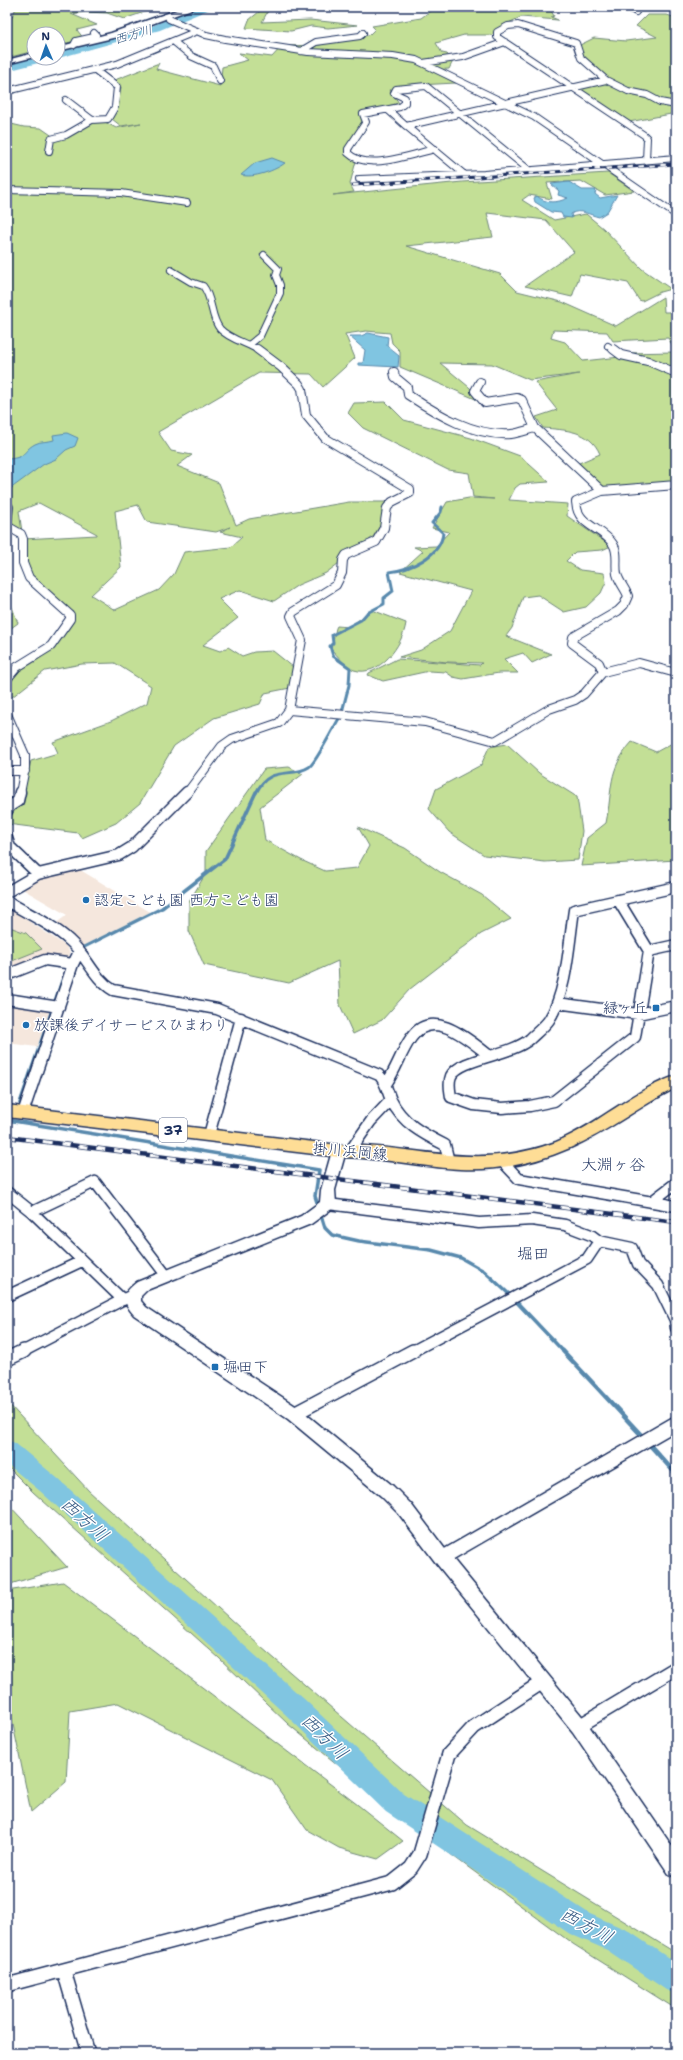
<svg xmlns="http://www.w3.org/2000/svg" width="683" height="2060" font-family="'Shantell Sans','Klee One',sans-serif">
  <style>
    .built { fill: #f5e7dd }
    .green { fill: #c3df96; stroke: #6f877a; fill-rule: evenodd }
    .water { fill: #80c5e1; stroke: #5889ad }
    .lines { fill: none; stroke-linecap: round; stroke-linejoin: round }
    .stream-far2 { stroke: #5889ad; stroke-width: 3 }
    .stream-far1 { stroke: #5889ad; stroke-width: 3.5 }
    .stream { stroke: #5889ad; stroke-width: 4.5 }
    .river { fill: #80c5e1; fill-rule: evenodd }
    .street-far3-casing { stroke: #1b2f5e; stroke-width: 8 }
    .street-far2-casing { stroke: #1b2f5e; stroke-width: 10 }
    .street-far1-casing { stroke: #1b2f5e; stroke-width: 13 }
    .street-casing { stroke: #1b2f5e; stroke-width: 16 }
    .secondary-casing { stroke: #1b2f5e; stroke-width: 3 }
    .primary-casing { stroke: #1b2f5e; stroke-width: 3 }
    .street-far3 { stroke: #fff; stroke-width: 6 }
    .street-far2 { stroke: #fff; stroke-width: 8 }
    .street-far1 { stroke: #fff; stroke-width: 10 }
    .street { stroke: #fff; stroke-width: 13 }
    .secondary { fill: #fff; fill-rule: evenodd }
    .primary { fill: #fedd96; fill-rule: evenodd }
    .rail-far1-casing { stroke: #1b2f5e; stroke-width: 3 }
    .rail-casing { stroke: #1b2f5e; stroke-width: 4.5 }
    .rail-far1 { stroke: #fff; stroke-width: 2; stroke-dasharray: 5.5; stroke-linecap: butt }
    .rail { stroke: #fff; stroke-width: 3; stroke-dasharray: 9; stroke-linecap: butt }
    .poi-dot { fill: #1f6fb2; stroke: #fff; stroke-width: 1.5 }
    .labels { text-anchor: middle; stroke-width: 3; stroke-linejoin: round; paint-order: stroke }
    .far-water-label { font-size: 13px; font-style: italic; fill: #395c85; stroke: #fff }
    .shield { fill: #fff; stroke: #5f6d8e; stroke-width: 1 }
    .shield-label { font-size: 14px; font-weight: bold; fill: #1b2f5e }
    .poi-label { font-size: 15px; fill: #1b2f5e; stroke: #fff; text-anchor: start }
    .street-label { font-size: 15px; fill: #1b2f5e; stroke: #fff }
    .neighbourhood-label { font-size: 16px; fill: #1b2f5e; stroke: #fff }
    .near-water-label { font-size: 19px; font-style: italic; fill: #395c85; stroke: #fff }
  </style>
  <rect width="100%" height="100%" fill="#fff"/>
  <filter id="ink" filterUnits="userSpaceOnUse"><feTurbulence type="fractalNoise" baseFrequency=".025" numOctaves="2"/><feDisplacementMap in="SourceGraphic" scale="8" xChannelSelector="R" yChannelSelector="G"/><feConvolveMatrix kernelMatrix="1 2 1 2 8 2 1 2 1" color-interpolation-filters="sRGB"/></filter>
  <g filter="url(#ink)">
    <!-- built -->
    <path class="built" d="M77,868L152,913L83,946L76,939L55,924L67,915L19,887L36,878Z
      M7,907L66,946L70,953L67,961L46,958L7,974Z
      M7,1002L51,1007L37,1047L7,1043Z"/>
    <!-- green -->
    <path class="green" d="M9,7H151L150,10L124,19L107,13L85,12L71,14L97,25L77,30L84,39L58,45V34H34V51L7,58V29L10,28V21L16,8Z
      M261,7H270L262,22L310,20L358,25L328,28L311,26L291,31L246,28L249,20L260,11Z
      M424,7H549L554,16L551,17L558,20L521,17L500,27L492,35H464L436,43L442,53L447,54L453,61L449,69L431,70L456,83L399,86L390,90L399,103L366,112L350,155L356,161L350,184L354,192L333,195L462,182L608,173L634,191L605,195L581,181L547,183L552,199L529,195L522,200L554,220L586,214L604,229L642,269L671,289L660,292L642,301L639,300L628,283L580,274L572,297L525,286L574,252L546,220L487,213L493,237L406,246L500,274L517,291L562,302L616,326L663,297L664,312H676V351L668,338L613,341L607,332L553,330L551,338L565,342L583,361L620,357L626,353L673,352L676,356V484H641L603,487L579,463L600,454C590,430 565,430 543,428L536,417L557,410L535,382L579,374L530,380L492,364L440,363L469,387L485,403L400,367V351L392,343L390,333L366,331L345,334L355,358L323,387L311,374L259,373L158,432L171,451L192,455L177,466L219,483L236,525L249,519L349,502H392L388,513L373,537L326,573L298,585L274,601L240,590L219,599L238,618L203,645L220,651L228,647L242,656L254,652L273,651L293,667L290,688L265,693L260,704L214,718L174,746L140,803L116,823L82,838L78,833L7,824V819L12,808L21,804L31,761L58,753L53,742L111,721L147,703L151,686L115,663L82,664L45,671L7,701C8,666 27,672 44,654C54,644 61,629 69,617L29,578L23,539L7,527V193L15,192L7,188V123L24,127L41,128L54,137L89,122H105L116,128L141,123L121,126L112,119L117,108L121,87L112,81L159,63L156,69L220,86L222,67L248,60L239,53L272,57L282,46L320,45L343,37L369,35L375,29L372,26L421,18L433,9ZM39,503L97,534V535L23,539L19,511ZM138,505L147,522L216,532L230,527L220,532L242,537L231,547L184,552L174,574L159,590L115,610L91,595L121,567L115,511Z
      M647,15H667L676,18V104L630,89L613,81L582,58L580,45L594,38L626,41L657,37L636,26Z
      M605,81L676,106V113L629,122L578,88Z
      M386,402L404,420L471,438L520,456L549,482L520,484L515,488L509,500L568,504L567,516L611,546L602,550L575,552L566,561L580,570L604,573L606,582L601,593L586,607L564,612L538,595L523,597L512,628L506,636L551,654L532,663L523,653L504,659L518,673H499L463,679L453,677L446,672L429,671L383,681L368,675L369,673L397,659L480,665L482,663L447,662L399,657L421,650L450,631L471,591L400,572L423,551L414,547L436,546L449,532L432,528L447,502L469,498L494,499L473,497L469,473L448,470L363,428L348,413L354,403Z
      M7,601L10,602L18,623L7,631Z
      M372,610L406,623C403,645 379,678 354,670C346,667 337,655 331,649L336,628L337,626L349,627Z
      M676,741V860L581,866L587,838L606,823C613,789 607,770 632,742L656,752Z
      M507,744L539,773L577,797L582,831L578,860L545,862L484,855L449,832L429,809L436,789L481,765L489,747Z
      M289,767L303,774L260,807L265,840L301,860L325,871L357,868L369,846L358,827L405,848L440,872L482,895L511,919L481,934L410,989L382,1020L353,1034L340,1005L338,961L289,983L204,965L189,931V902L206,873V851L264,769Z
      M7,926L26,933L42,949L7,963Z
      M7,1402L89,1491L261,1647L467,1825L676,1953V2009L573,1944L416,1829L288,1724L219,1658L33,1492L7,1466Z
      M7,1503L67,1567L7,1585Z
      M63,1582L358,1805L403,1841L378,1859L339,1848L307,1830L272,1780L118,1703L70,1711L66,1782L31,1812L7,1695V1591Z"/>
    <!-- water -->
    <path class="water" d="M272,158L285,163C276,170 253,179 241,175L255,163Z
      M569,182L582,190H596L595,194L600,198L617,195L607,212L599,217C590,215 579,208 571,214L572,218L563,217L561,213L551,212L535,202L534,198L537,196C546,204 557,203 568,198L558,195L559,191L551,184Z
      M368,333L388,337L387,346L399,356L398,367L358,365V363H363L365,350L349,336H361Z
      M67,433L78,438L75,446L66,450L56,459L44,464L10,489L7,497V459C27,458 22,451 35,444C40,441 48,442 54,440L53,435Z"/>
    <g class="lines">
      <!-- stream-far2 -->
      <path class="stream-far2" d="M342,712L349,685L350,668L333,656L330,646L333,643L332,635L361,620L367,613L384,604V598L393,591L389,572C409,570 441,556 443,533L432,523L441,512L442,507
        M256,793C270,764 291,779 309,767C316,763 334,726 340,717"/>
      <!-- stream-far1 -->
      <path class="stream-far1" d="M84,947L162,908L225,859L256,792
        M20,1103L64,975
        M7,1120L319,1170L315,1196L325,1228L332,1235L359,1241L431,1250L461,1258L484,1271L510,1295L564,1352"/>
      <!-- stream -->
      <path class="stream" d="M563,1351L644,1438
        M648,1443L676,1474"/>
      <!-- river -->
      <path class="river" d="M196,7H212L210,9L160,30L62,57L56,58H58V51L152,26Z
        M34,57L52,58L50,60L7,71V63Z
        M7,1440L15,1443L56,1477L303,1698L404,1794L590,1914L627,1930L676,1963V1994L666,1990L607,1950L570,1934L386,1812L285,1714L40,1491L7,1464Z"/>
      <!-- street-far3 casing -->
      <g class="street-far3-casing">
        <path id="street-far3" d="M628,7L636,12
          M169,19L206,35L225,39L308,52L393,56L416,60L534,117L676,215
          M173,41L191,56L213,66L220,81
          M74,45L76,41L94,37L96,35L94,33
          M301,51L316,42L360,36L363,33
          M423,63L463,57L505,42
          M7,91L117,64L197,31
          M66,100L92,120L108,119L115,107L117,87L95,70
          M388,110L406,126
          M435,149C412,154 367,172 348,153V149L366,122L363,114L400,107L405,103V98L394,93L396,89L426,86L529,170
          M49,151L51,139L66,135L92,120
          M646,160L647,138L644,135L497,37V32L508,26L518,25L576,43L581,58L606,80L628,91L647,95L660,102L676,105
          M465,175L406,126L606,80
          M359,179L484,174L676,158
          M7,190L121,193L187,203
          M171,270L191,282L203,286C213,298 210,317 220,329C229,339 247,343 258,350
          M676,297V300
          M249,345L260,336L280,293V285L276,275L278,269L264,255
          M608,346L614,350"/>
      </g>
      <!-- street-far2 casing -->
      <g class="street-far2-casing">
        <path id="street-far2" d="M613,349L621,355L648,361L676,373
          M394,372L395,377L407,387L408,395C437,414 475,437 511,434C519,433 527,430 535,428L602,491
          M480,382L475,391L485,403L517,398L522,400L535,428
          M7,522L9,507
          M7,526L21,534L23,539V563L29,578L70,615V619L51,646L17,667L7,679
          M603,672L599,663L572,643L573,637L618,611L624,605L628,596C625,588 619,582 617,574C615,564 619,553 613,544C602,527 577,526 576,502L602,491L676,485
          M289,710L425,722L495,741L549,709L575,700L584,694L603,672L639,663L676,673
          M7,714L25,755V768L20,793
          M7,771H25
          M187,793L222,746L232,739L279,723L289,710L302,640L291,616L293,612L336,585L342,573L343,560L346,555L376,542L384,528L387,508L392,502L410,493V489L325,438L306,415L302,389L299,384L281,367L257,349"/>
      </g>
      <!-- street-far1 casing -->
      <g class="street-far1-casing">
        <path id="street-far1" d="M7,811L10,806L18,801L20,792
          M7,838L10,847L38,874
          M7,892L38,874L119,855L132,847L187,792
          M618,900L649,951L676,945
          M7,901C28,914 52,924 70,941C87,956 93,978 113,990L217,1009L379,1075C386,1082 387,1091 391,1100C402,1123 423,1134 445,1145L449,1162
          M649,951L635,1037L554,1101L530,1106L502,1108L474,1105L451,1097C450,1090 448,1083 451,1076C460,1058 510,1056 530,1039C536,1033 544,1027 549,1020C567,992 569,942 574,910L676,887
          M7,975L45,960L73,964
          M7,999L59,1007
          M557,1003L638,1014L676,1006
          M386,1084C396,1070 401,1052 411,1038C433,1006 470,1041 490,1056
          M23,1113L73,964L79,952
          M209,1135L241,1018
          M350,1151L371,1121L391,1100
          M502,1161L519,1179L676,1206
          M7,1192L32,1212L123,1300
          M651,1202L676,1183
          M328,1204L479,1223L532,1220L565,1225L591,1235L599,1241L632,1248L638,1264L658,1285L675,1320L676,1328
          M32,1212L95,1182L166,1275
          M7,1296L82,1261
          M22,1352L128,1297
          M411,1352L587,1259L599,1241"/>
      </g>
      <!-- street casing -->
      <g class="street-casing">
        <path id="street" d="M7,1359L24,1351
          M294,1414L413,1351
          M442,1558L676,1423
          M579,1726L676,1668
          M64,1971L88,2053
          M7,1985L392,1883L411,1868L420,1854L449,1754L474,1727L544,1681"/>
      </g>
      <!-- secondary casing -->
      <g class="secondary-casing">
        <path id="secondary" d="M185,7H197L117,37L58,51V47L111,33Z
          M34,53V57L7,64V60Z
          M339,1146L344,1147L346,1151L335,1190L336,1204L333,1208L311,1224L147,1290L141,1296V1301L146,1307L300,1409L393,1486L411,1504L448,1553L585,1720L676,1852V1877L669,1874L573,1732L436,1563L399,1514L381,1496L288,1419L134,1315C122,1301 121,1294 137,1282L301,1216L320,1202L321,1190L332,1151L334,1147Z"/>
      </g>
      <!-- primary casing -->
      <g class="primary-casing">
        <path id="primary" d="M676,1076V1088C639,1106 608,1132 570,1148C536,1163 497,1171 460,1169C420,1167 380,1157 339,1157L7,1117V1105L339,1145C418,1145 476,1172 556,1142C598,1125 632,1090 676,1076Z"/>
      </g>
      <!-- street-far3 -->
      <use href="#street-far3" class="street-far3"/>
      <!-- street-far2 -->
      <use href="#street-far2" class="street-far2"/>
      <!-- street-far1 -->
      <use href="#street-far1" class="street-far1"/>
      <!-- street -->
      <use href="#street" class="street"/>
      <!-- secondary -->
      <use href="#secondary" class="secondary"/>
      <!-- primary -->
      <use href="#primary" class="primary"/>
      <!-- rail-far1 casing -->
      <g class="rail-far1-casing">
        <path id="rail-far1" d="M353,185L676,164"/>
      </g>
      <!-- rail casing -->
      <g class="rail-casing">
        <path id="rail" d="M7,1137L676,1222"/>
      </g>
      <!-- rail-far1 -->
      <use href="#rail-far1" class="rail-far1"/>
      <!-- rail -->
      <use href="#rail" class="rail"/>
    </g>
  </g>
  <!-- markers -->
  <g class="poi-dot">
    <circle cx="86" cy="900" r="4"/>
    <rect x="652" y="1004" width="8" height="8" rx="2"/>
    <circle cx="26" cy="1025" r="4"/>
    <rect x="211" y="1363" width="8" height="8" rx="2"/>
  </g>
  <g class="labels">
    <!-- far-water labels -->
    <g class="far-water-label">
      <text transform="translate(133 34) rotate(-16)" y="5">西方川</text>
    </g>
    <!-- shield labels -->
    <rect class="shield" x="159" y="1118" width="28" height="24" rx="3"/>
    <g class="shield-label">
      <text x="173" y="1135">37</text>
    </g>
    <!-- poi labels -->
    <g class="poi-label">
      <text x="94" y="905">認定こども園 西方こども園</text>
      <text x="648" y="1013" text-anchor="end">緑ヶ丘</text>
      <text x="34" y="1030">放課後デイサービスひまわり</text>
      <text x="223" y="1372">堀田下</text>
    </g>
    <!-- street labels -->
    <g class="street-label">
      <text transform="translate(350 1151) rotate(5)" y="5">掛川浜岡線</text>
    </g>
    <!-- neighbourhood labels -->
    <g class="neighbourhood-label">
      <text x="613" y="1170">大淵ヶ谷</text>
      <text x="533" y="1259">堀田</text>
    </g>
    <!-- near-water labels -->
    <g class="near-water-label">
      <text transform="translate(85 1519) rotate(42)" y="7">西方川</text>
      <text transform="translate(325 1736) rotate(44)" y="7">西方川</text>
      <text transform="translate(587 1925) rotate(28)" y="7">西方川</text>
    </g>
  </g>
  <!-- margin -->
  <rect width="683" height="2060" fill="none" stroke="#fff" stroke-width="24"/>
  <rect x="12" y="12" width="659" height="2036" fill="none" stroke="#1b2f5e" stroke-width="1.5" filter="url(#ink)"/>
  <!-- north arrow -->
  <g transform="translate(46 46) rotate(358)"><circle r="19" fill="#ffffff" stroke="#a4acbf"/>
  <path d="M0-3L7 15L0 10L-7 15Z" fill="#1f6fb2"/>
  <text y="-6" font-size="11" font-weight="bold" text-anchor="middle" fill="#1b2f5e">N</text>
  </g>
</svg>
